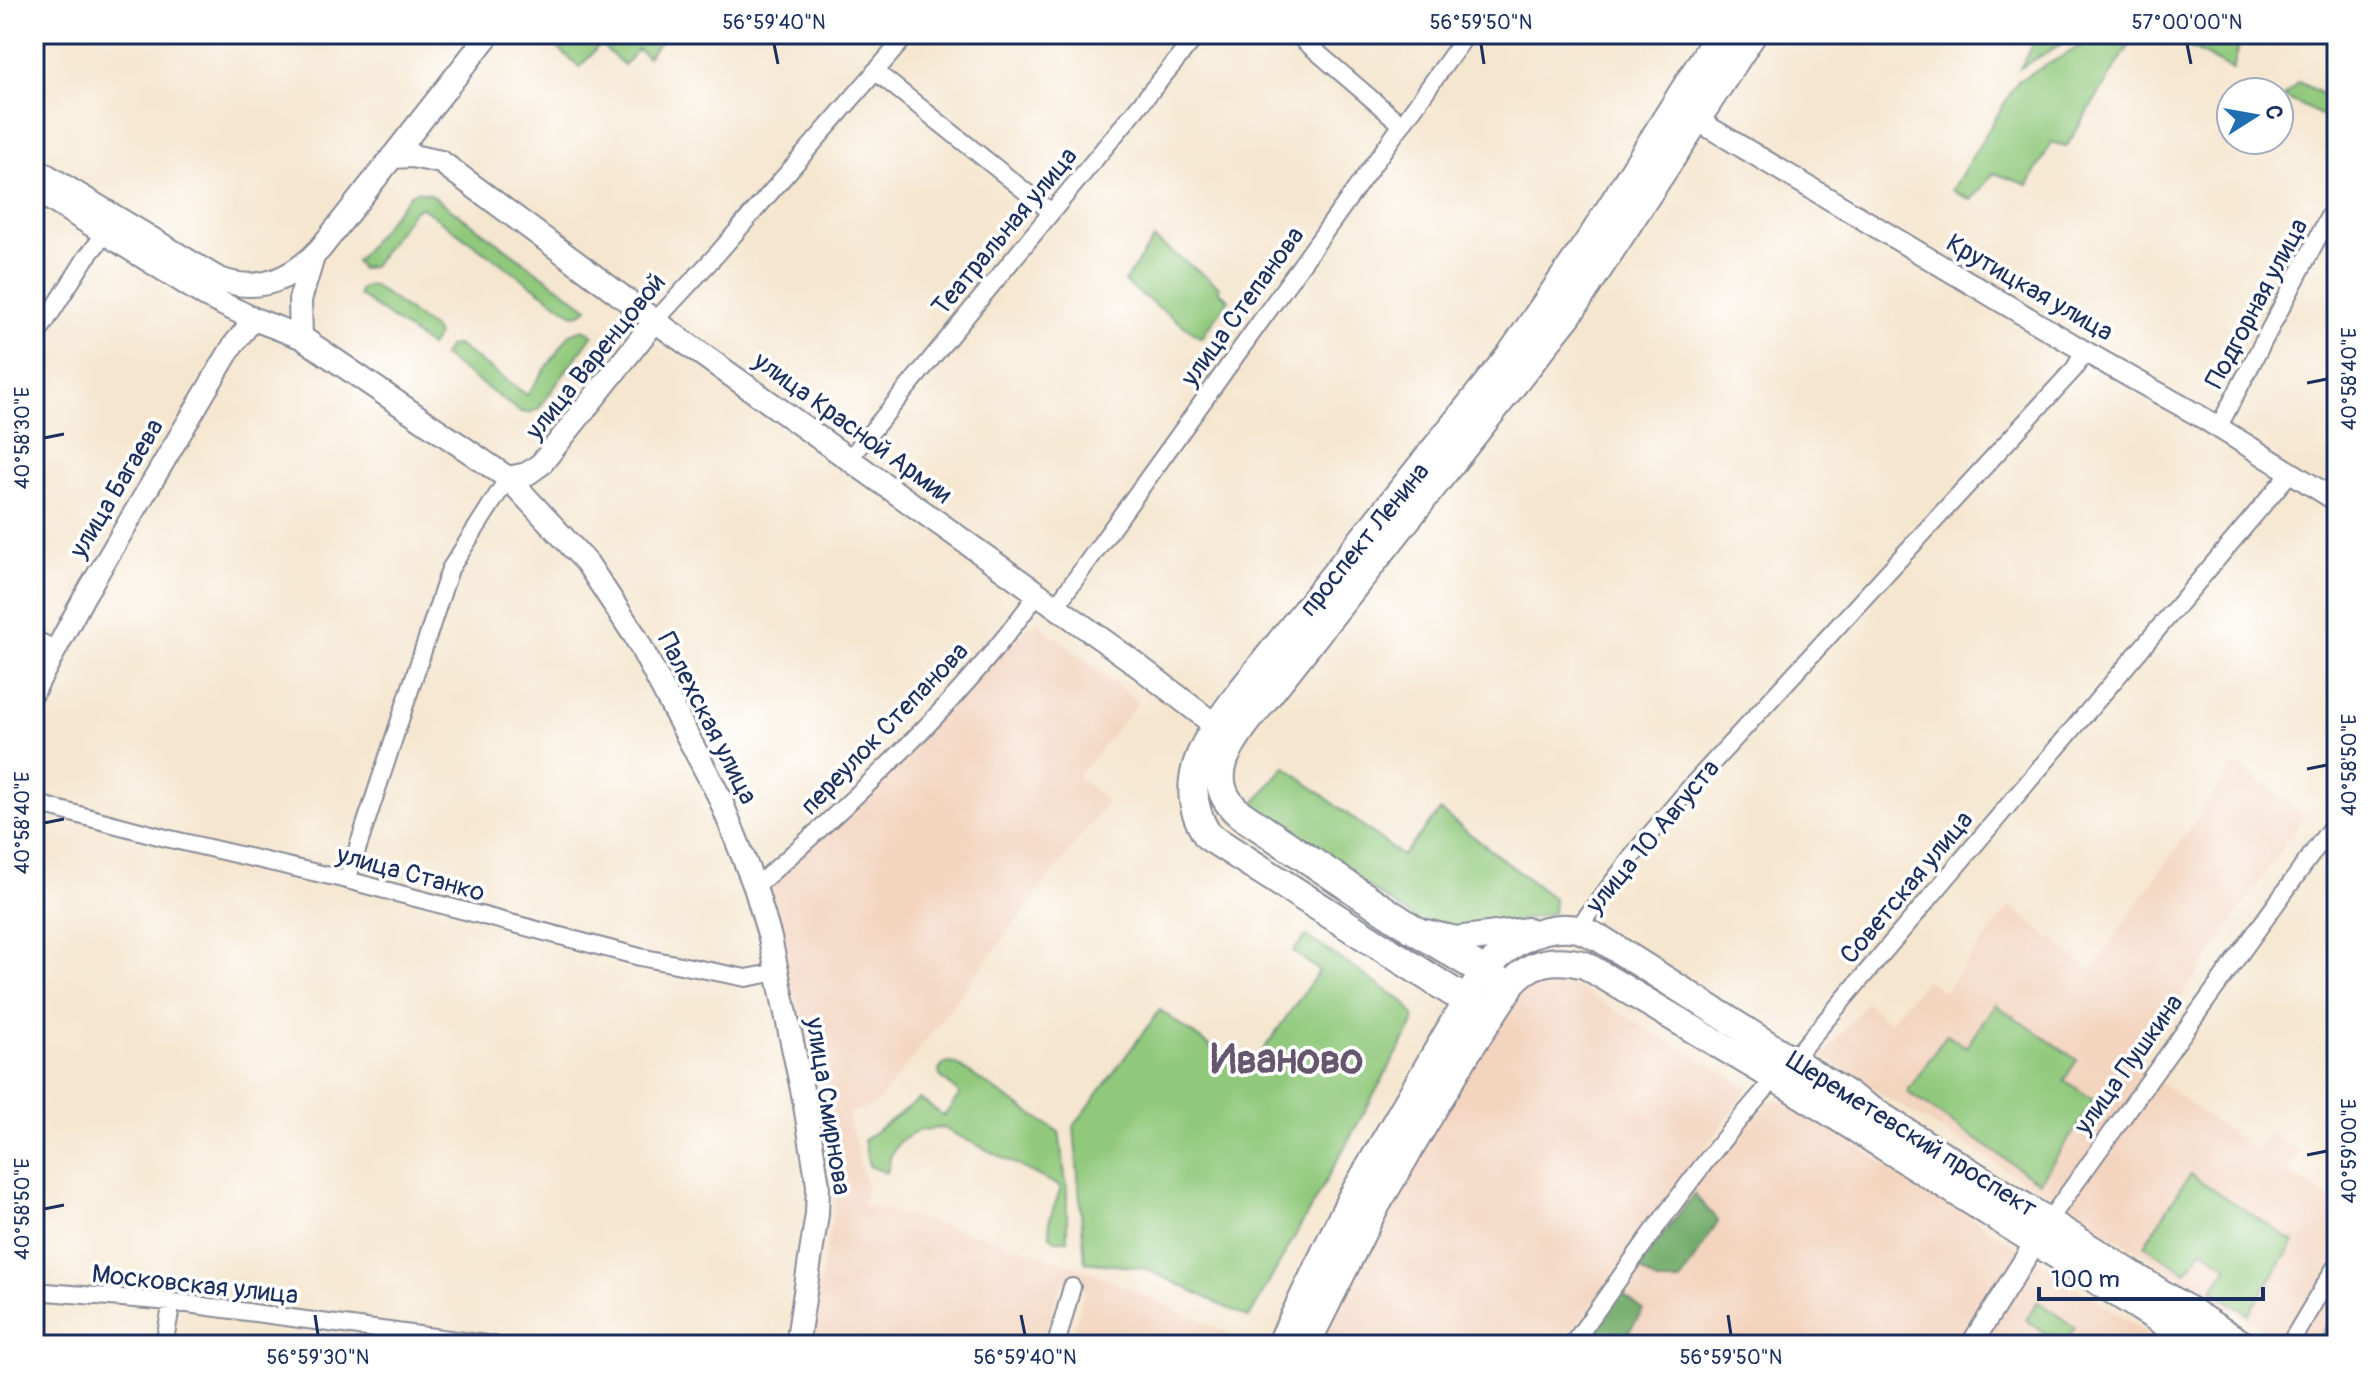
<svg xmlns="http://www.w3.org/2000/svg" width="2371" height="1379" font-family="Pangolin,sans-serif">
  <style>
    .built { fill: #f3d4be }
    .green { fill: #91c97c; stroke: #567c6d; stroke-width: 2 }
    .forest { fill: #74ad6c; stroke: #486e65; stroke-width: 2 }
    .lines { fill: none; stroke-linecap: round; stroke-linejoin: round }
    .minor-casing { stroke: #888a96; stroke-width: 20 }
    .tertiary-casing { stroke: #888a96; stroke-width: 24 }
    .secondary-casing { stroke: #888a96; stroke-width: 26 }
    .primary-casing { stroke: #888a96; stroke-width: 30 }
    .trunk-casing { stroke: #888a96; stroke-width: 32 }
    .minor { stroke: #fff; stroke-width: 16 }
    .tertiary { stroke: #fff; stroke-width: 20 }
    .secondary { stroke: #fff; stroke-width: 22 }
    .primary { stroke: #fff; stroke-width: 26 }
    .trunk { stroke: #fff; stroke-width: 28 }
    .ticks { fill: none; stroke: #1b2f5e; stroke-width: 3 }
    .labels { text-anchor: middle; stroke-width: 7; stroke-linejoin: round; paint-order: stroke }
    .street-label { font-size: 26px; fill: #1b2f5e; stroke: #fff }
    .town-label { font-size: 42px; font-weight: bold; fill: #64576e; stroke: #fff }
    .neatline { fill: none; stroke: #1b2f5e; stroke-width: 3 }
    .ticks-label { font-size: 20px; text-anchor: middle; fill: #1b2f5e }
  </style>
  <rect width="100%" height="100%" fill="#fff"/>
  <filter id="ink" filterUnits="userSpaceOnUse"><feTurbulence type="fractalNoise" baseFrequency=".0125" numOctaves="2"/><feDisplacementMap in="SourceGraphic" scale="16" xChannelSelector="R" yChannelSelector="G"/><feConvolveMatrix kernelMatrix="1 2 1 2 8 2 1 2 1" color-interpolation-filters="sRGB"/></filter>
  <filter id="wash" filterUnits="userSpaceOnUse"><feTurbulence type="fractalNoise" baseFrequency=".006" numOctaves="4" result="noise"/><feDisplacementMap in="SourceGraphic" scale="32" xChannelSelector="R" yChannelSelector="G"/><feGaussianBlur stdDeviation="1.8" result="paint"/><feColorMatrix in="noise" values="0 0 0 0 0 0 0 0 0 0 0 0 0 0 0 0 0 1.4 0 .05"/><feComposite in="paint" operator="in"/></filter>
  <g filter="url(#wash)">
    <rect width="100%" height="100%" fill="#f5e6cf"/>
    <!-- built -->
    <path class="built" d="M1037,622L1138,702L1078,777L1108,801L878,1103L848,1114L867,1189L863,1204L986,1237L1086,1270L1256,1345H1069L1085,1289L1074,1275L1061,1284L1042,1345H808L838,1186L836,1149L829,1113L763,889L886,764L1026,629Z
      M2235,763L2304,816L2136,1065L2256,1151L2271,1133L2300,1152L2288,1171L2337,1203V1345H2290L1822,1057L1866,1003L1888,1022L1926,980L1944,992L2010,906L2091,970Z
      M1552,982L1574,986L1749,1088L1563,1345H1318L1368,1234L1515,999L1527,990Z
      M1777,1099L1786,1101L2025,1252L1968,1345H1581L1684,1198L1768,1102Z
      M2027,1255L2166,1345H1972Z"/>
    <!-- green -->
    <path class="green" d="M542,34H667L647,57L638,49L624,65L600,44L580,67Z
      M2038,34H2078L2020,68Z
      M2102,34L2135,36L2066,147L2052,142L2028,185L1994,173L1971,200L1952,190L2018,81Z
      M2165,34H2208L2238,49L2233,70Z
      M2299,82L2337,102V123L2284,97Z
      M417,191L430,194L588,308L580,314L574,315L421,207L413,211L374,265L361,269L356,261L410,194Z
      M1154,239L1220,287L1218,291L1229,299L1201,338L1124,282Z
      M369,285L374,286L434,329L437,336L430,346L359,295L360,290Z
      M583,329L593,334L539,408L530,413L520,412L443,356L449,346L457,345L527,395L570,334Z
      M1285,766L1402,856L1440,811L1554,899L1553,913L1457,934L1429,929L1252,806Z
      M1306,936L1404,1002L1414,1016V1023L1249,1318L1144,1268L1085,1262L1074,1126L1160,1010L1247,1073L1319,971L1293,951Z
      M1995,1004L2077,1060L2064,1080L2095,1101L2039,1182L1907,1092L1947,1034L1966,1047Z
      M945,1063L956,1064L1059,1132L1067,1190V1240H1055L1050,1235L1049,1222L1061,1187L943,1128L920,1130L899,1142L891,1155L887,1173L869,1166L864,1140L920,1099L944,1116L960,1094L940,1076L939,1070Z
      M2190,1174L2294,1242L2248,1314L2212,1290L2228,1266L2202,1249L2186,1272L2144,1245Z
      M2038,1301L2075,1328L2063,1345L2026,1320Z
      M2337,1307V1345H2315Z"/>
    <!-- forest -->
    <path class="forest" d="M1694,1194L1718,1221L1680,1282H1657L1638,1268Z
      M1620,1292L1643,1310L1620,1345H1584Z"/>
  </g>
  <g filter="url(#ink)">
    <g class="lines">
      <!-- minor casing -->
      <g class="minor-casing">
        <path id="minor" d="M1296,34L1402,125
          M875,71L1051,212
          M655,321L718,253L908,34
          M34,340L86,258L105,234
          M2218,428L2337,201
          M848,460L1198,34
          M1056,606L1467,34
          M34,639L55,649
          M34,803L166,838L347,880L640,957L746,978L777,972
          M347,880L450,569L508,478
          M755,887C855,799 961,702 1038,593
          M1577,929L1641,845L1693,784L2075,368L2084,351
          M2049,1220L2337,819
          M34,1291L172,1302L494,1345
          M164,1345L172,1302
          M1056,1345L1072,1287
          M1572,1345C1642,1247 1710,1147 1793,1059L2291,472
          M2289,1345L2337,1264"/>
      </g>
      <!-- tertiary casing -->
      <g class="tertiary-casing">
        <path id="tertiary" d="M1695,119L2084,351L2203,418L2337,501
          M34,691L83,599L233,345L254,319
          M1971,1345L2043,1230"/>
      </g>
      <!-- secondary casing -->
      <g class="secondary-casing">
        <path id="secondary" d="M392,157L412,156L441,162L655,321L1128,658L1228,735
          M34,168L217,278C258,295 292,279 320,249L489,34
          M34,189L206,296L254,319L301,337L508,478L587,563L635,636L719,796L755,887L770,938L804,1099L818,1185L817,1214L797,1345
          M301,337L300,300L313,257
          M508,478L527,474L541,464L655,321"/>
      </g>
      <!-- primary casing -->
      <g class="primary-casing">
        <path id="primary" d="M1425,933L1456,940L1528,931
          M1485,972C1506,944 1542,922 1578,929C1585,931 1594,936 1601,939L2244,1345
          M1509,987C1529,960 1555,957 1585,965L1775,1078L2199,1345"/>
      </g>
      <!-- trunk casing -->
      <g class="trunk-casing">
        <path id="trunk" d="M1490,1016L1208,836C1172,781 1209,735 1242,691L1511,355L1596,232L1720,34
          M1281,1345L1351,1200L1476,986
          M1305,1345L1373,1209L1467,1051L1509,987L1413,929L1240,814C1201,781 1229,743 1254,712L1568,314L1752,34"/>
      </g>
      <!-- minor -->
      <use href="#minor" class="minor"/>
      <!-- tertiary -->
      <use href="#tertiary" class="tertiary"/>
      <!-- secondary -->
      <use href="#secondary" class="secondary"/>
      <!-- primary -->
      <use href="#primary" class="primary"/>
      <!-- trunk -->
      <use href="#trunk" class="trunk"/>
    </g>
  </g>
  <!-- ticks -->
  <path class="ticks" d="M774,44L778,64M1481,44L1484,64M2187,44L2191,64M2307,383L2327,379M44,438L64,434M2307,769L2327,765M44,823L64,819M2307,1155L2327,1151M44,1209L64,1205M315,1315L318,1335M1021,1315L1025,1335M1728,1315L1731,1335"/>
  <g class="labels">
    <!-- street labels -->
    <g class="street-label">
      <text transform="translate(1004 231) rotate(-50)" y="9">Театральная улица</text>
      <text transform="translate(2030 287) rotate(30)" y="9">Крутицкая улица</text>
      <text transform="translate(2256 303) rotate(-62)" y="9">Подгорная улица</text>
      <text transform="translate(1242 306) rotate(-54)" y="9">улица Степанова</text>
      <text transform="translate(595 356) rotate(-51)" y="9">улица Варенцовой</text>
      <text transform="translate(853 427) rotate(36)" y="9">улица Красной Армии</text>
      <text transform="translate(116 488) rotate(-59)" y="9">улица Багаева</text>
      <text transform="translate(1364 539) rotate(-51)" y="9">проспект Ленина</text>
      <text transform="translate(708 718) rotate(63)" y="9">Палехская улица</text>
      <text transform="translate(884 728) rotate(-46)" y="9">переулок Степанова</text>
      <text transform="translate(1652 836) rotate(-50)" y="9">улица 10 Августа</text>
      <text transform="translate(411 873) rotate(15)" y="9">улица Станко</text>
      <text transform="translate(1906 887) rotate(-50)" y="9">Советская улица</text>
      <text transform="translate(2128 1064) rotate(-54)" y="9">улица Пушкина</text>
      <text transform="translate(829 1106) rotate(81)" y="9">улица Смирнова</text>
      <text transform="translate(1912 1134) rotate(32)" y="9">Шереметевский проспект</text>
      <text transform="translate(195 1284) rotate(6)" y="9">Московская улица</text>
    </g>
    <!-- town labels -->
    <g class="town-label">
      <text x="1287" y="1073">Иваново</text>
    </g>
  </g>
  <!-- margin -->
  <rect width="2371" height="1379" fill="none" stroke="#fff" stroke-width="88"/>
  <!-- north arrow -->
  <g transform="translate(2255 116) rotate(79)"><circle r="38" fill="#ffffff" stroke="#a4acbf" stroke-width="2"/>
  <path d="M0-6L14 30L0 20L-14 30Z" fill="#1f6fb2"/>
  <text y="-12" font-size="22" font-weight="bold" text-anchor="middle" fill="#1b2f5e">С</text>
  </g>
  <!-- scale -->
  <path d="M2039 1287v12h224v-12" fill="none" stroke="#1b2f5e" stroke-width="4"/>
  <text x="2051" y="1287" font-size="24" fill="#1b2f5e" stroke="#ffffff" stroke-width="6" paint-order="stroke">100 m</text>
  <rect x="44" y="44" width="2283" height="1291" class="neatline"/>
  <g class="ticks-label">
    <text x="774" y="29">56°59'40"N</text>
    <text x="1481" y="29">56°59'50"N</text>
    <text x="2187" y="29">57°00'00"N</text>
    <text transform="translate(2349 379) rotate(-90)" y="7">40°58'40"E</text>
    <text transform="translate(22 438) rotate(-90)" y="7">40°58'30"E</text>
    <text transform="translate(2349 765) rotate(-90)" y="7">40°58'50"E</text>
    <text transform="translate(22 823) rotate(-90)" y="7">40°58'40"E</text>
    <text transform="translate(2349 1151) rotate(-90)" y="7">40°59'00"E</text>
    <text transform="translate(22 1209) rotate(-90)" y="7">40°58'50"E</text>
    <text x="318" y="1364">56°59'30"N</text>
    <text x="1025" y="1364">56°59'40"N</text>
    <text x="1731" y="1364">56°59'50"N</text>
  </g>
</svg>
